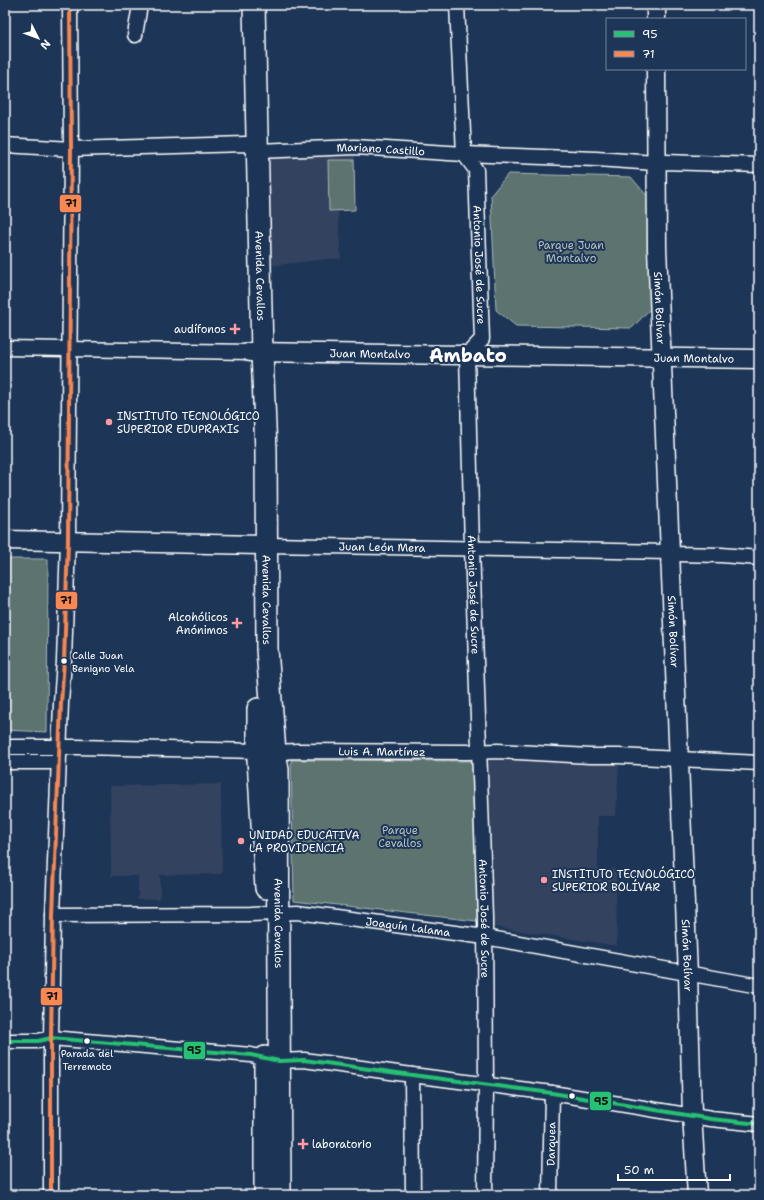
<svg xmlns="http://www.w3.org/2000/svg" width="764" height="1200" font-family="'Shantell Sans',sans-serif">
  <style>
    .built { fill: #32425e }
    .green { fill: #5b736f; stroke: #adb9b7 }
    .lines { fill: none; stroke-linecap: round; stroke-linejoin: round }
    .minor-casing { stroke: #fff; stroke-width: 17 }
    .tertiary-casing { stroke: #fff; stroke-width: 21 }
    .secondary-casing { stroke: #fff; stroke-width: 24 }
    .minor { stroke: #1d3557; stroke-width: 14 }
    .tertiary { stroke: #1d3557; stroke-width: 18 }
    .secondary { stroke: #1d3557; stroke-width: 21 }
    .bus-1-casing { stroke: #1d3557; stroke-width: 7 }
    .bus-2-casing { stroke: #1d3557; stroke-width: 7 }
    .bus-1 { stroke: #26c172; stroke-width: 4 }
    .bus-2 { stroke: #f88751; stroke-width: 4 }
    .poi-dot { fill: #ff9aa2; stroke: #1d3557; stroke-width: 1.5 }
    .bus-dot { fill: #fff; stroke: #1d3557; stroke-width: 1.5 }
    .labels { text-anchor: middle; stroke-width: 4; stroke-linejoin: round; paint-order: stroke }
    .bus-label { font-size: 10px; fill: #fff; stroke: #1d3557; text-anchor: start }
    .street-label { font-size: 11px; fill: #fff; stroke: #1d3557 }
    .park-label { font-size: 11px; fill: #b5c0be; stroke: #1d3557 }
    .poi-label { font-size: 11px; fill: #fff; stroke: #1d3557; text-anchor: start }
    .town-label { font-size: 19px; font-weight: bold; fill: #fff; stroke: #1d3557 }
    .line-badge { stroke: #1d3557; stroke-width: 1.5 }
    .pale-badge-label { font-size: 11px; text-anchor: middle; font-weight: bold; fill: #111 }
  </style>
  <rect width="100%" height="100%" fill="#1d3557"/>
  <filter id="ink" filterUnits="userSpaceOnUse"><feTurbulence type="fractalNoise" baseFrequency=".025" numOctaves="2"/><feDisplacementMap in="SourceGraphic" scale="8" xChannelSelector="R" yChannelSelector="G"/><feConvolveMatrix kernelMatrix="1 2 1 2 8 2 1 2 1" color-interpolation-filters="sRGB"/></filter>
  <g filter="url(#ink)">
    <!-- built -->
    <path class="built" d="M266,146L355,147V210L338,212L341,259H327L261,267Z
      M485,758L619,764L616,816H598V869H616L617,946L488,926Z
      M221,784L222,874L160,875V899H138V876H111L110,786Z"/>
    <!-- green -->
    <path class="green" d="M328,160H354L355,210L329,211Z
      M508,174L631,177L649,198L651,308L632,328L516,326L496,310L491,195Z
      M5,559H48L47,732L5,730Z
      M291,760L476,761L477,921L294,900Z"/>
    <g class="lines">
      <!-- minor casing -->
      <g class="minor-casing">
        <g id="minor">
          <path id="s1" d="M457,5L464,154L476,170L482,339L467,355L472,548L485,916L486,1084L485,1195"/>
          <path d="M135,35L140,5"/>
          <path id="s2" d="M5,145L71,149L246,144L258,151L355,147L464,154L596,159L656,163L664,162L759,165"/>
          <path d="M5,348L250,352"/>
          <path id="s3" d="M266,545L670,552L676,554L721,555L759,558"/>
          <path id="s4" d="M5,747H76L259,751L275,752L298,751L468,752L498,751L590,756H619L759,763"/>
          <path d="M5,762H58"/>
          <path id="s5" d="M53,915L251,914L298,912L485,937L759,986"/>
          <path d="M5,1041H38L51,1038L251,1055L279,1061L304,1060L412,1075L552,1093L711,1119L759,1124"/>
          <path d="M412,1075L413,1195"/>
          <path d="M51,1195V1038L53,915L61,703L64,661L68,541L71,149L70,5"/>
          <path id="s6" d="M550,1195L552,1093"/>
        </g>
      </g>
      <!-- tertiary casing -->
      <g class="tertiary-casing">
        <g id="tertiary">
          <path d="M656,19V5"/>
          <path id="s7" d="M656,69L657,248L688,974L692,1115L697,1195"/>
          <path id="s8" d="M250,352L759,359"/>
          <path d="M5,540L266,545"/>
        </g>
      </g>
      <!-- secondary casing -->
      <g class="secondary-casing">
        <g id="secondary">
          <path id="s9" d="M254,5L262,352L266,451L267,649L275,752L278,770L280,1195"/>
          <path d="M258,709V759L266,888"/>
          <path d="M265,1195V1057"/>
        </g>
      </g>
      <!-- minor -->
      <use href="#minor" class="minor"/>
      <!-- tertiary -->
      <use href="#tertiary" class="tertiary"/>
      <!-- secondary -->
      <use href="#secondary" class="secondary"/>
      <!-- bus-1 casing -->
      <g class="bus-1-casing">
        <path id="bus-1" d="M5,1041H38L51,1038L251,1055L279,1061L304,1060L412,1075L552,1093L711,1119L759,1124"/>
      </g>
      <!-- bus-2 casing -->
      <g class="bus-2-casing">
        <path id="bus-2" d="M51,1195V1038L53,915L61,703L64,661L68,541L71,149L70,5"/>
      </g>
      <!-- bus-1 -->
      <use href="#bus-1" class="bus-1"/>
      <!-- bus-2 -->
      <use href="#bus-2" class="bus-2"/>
    </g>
  </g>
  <!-- markers -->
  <g class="poi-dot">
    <path d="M233 323h4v4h4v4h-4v4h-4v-4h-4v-4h4z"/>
    <circle cx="109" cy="422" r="4"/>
    <path d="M235 617h4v4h4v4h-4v4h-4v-4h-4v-4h4z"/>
    <circle cx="241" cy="841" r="4"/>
    <circle cx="544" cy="880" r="4"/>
    <path d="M301 1138h4v4h4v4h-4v4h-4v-4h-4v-4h4z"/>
  </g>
  <g class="bus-dot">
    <circle cx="64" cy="661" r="3.5"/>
    <circle cx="87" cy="1041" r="3.5"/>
    <circle cx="572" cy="1096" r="3.5"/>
  </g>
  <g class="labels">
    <!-- bus labels -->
    <g class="bus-label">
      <text x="72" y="659">Calle Juan<tspan x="72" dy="13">Benigno Vela</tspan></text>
      <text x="87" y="1057" text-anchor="middle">Parada del<tspan x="87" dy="13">Terremoto</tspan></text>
    </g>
    <!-- street labels -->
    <g class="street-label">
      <text dy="4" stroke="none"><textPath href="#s2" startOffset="378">Mariano Castillo</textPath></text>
      <text dy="4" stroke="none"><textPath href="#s1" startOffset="264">Antonio José de Sucre</textPath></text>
      <text dy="4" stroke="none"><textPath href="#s9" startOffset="271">Avenida Cevallos</textPath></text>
      <text dy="4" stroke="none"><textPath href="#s7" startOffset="239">Simón Bolívar</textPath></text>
      <text dy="4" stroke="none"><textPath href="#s8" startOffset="120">Juan Montalvo</textPath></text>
      <text dy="4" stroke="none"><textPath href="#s8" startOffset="444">Juan Montalvo</textPath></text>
      <text dy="4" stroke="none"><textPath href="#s3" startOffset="116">Juan León Mera</textPath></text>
      <text dy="4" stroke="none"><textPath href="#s1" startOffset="600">Antonio José de Sucre</textPath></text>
      <text dy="4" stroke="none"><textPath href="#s9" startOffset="595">Avenida Cevallos</textPath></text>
      <text dy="4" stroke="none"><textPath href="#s7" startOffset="563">Simón Bolívar</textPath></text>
      <text dy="4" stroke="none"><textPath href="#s4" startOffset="377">Luis A. Martínez</textPath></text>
      <text dy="4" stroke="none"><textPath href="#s1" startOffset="924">Antonio José de Sucre</textPath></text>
      <text dy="4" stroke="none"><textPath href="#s9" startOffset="919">Avenida Cevallos</textPath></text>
      <text dy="4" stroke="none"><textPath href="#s5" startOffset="356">Joaquín Lalama</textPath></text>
      <text dy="4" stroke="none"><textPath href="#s7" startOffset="887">Simón Bolívar</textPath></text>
      <text dy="4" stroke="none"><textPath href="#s6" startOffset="51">Darquea</textPath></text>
    </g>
    <!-- park labels -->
    <g class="park-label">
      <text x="571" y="249">Parque Juan<tspan x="571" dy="13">Montalvo</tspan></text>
      <text x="400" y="834">Parque<tspan x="400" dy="13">Cevallos</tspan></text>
    </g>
    <!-- poi labels -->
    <g class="poi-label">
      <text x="226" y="333" text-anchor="end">audífonos</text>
      <text x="117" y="420">INSTITUTO TECNOLÓGICO<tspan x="117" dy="13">SUPERIOR EDUPRAXIS</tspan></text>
      <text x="228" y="621" text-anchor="end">Alcohólicos<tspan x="228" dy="13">Anónimos</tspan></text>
      <text x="249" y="839">UNIDAD EDUCATIVA<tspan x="249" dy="13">LA PROVIDENCIA</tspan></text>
      <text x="552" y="878">INSTITUTO TECNOLÓGICO<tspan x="552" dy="13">SUPERIOR BOLÍVAR</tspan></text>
      <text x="312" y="1148">laboratorio</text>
    </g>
    <!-- town labels -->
    <g class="town-label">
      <text x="468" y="362">Ambato</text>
    </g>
  </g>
  <g class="line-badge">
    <rect x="59" y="194" width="23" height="19" rx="4" fill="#f88751"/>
    <rect x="55" y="591" width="23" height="19" rx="4" fill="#f88751"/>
    <rect x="40" y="987" width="23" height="19" rx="4" fill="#f88751"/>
    <rect x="183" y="1041" width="23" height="19" rx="4" fill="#26c172"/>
    <rect x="589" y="1091" width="23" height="20" rx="4" fill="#26c172"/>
  </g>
  <g class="pale-badge-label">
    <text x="71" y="207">71</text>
    <text x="66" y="604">71</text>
    <text x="52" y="1000">71</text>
    <text x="194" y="1054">95</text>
    <text x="601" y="1105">95</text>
  </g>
  <!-- margin -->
  <rect width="764" height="1200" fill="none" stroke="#1d3557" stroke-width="20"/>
  <rect x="10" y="10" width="744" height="1180" fill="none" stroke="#fff" stroke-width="1.5" filter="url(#ink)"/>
  <!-- legend -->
  <rect x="606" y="18" width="140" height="52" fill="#1d3557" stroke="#77869a"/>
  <rect x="614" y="31" width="20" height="6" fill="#26c172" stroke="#77869a"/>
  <text x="642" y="38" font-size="12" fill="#ffffff">95</text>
  <rect x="614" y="51" width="20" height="6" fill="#f88751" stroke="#77869a"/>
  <text x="642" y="58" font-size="12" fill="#ffffff">71</text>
  <!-- north arrow -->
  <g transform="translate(38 38) rotate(132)" stroke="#1d3557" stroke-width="3" paint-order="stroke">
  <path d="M0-3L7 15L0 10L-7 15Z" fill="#ffffff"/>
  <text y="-6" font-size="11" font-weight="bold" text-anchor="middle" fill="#ffffff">N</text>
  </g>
  <!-- scale -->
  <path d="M618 1174v6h112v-6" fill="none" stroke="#ffffff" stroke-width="2"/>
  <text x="624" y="1174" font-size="12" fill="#ffffff" stroke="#1d3557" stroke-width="3" paint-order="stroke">50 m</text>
</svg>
